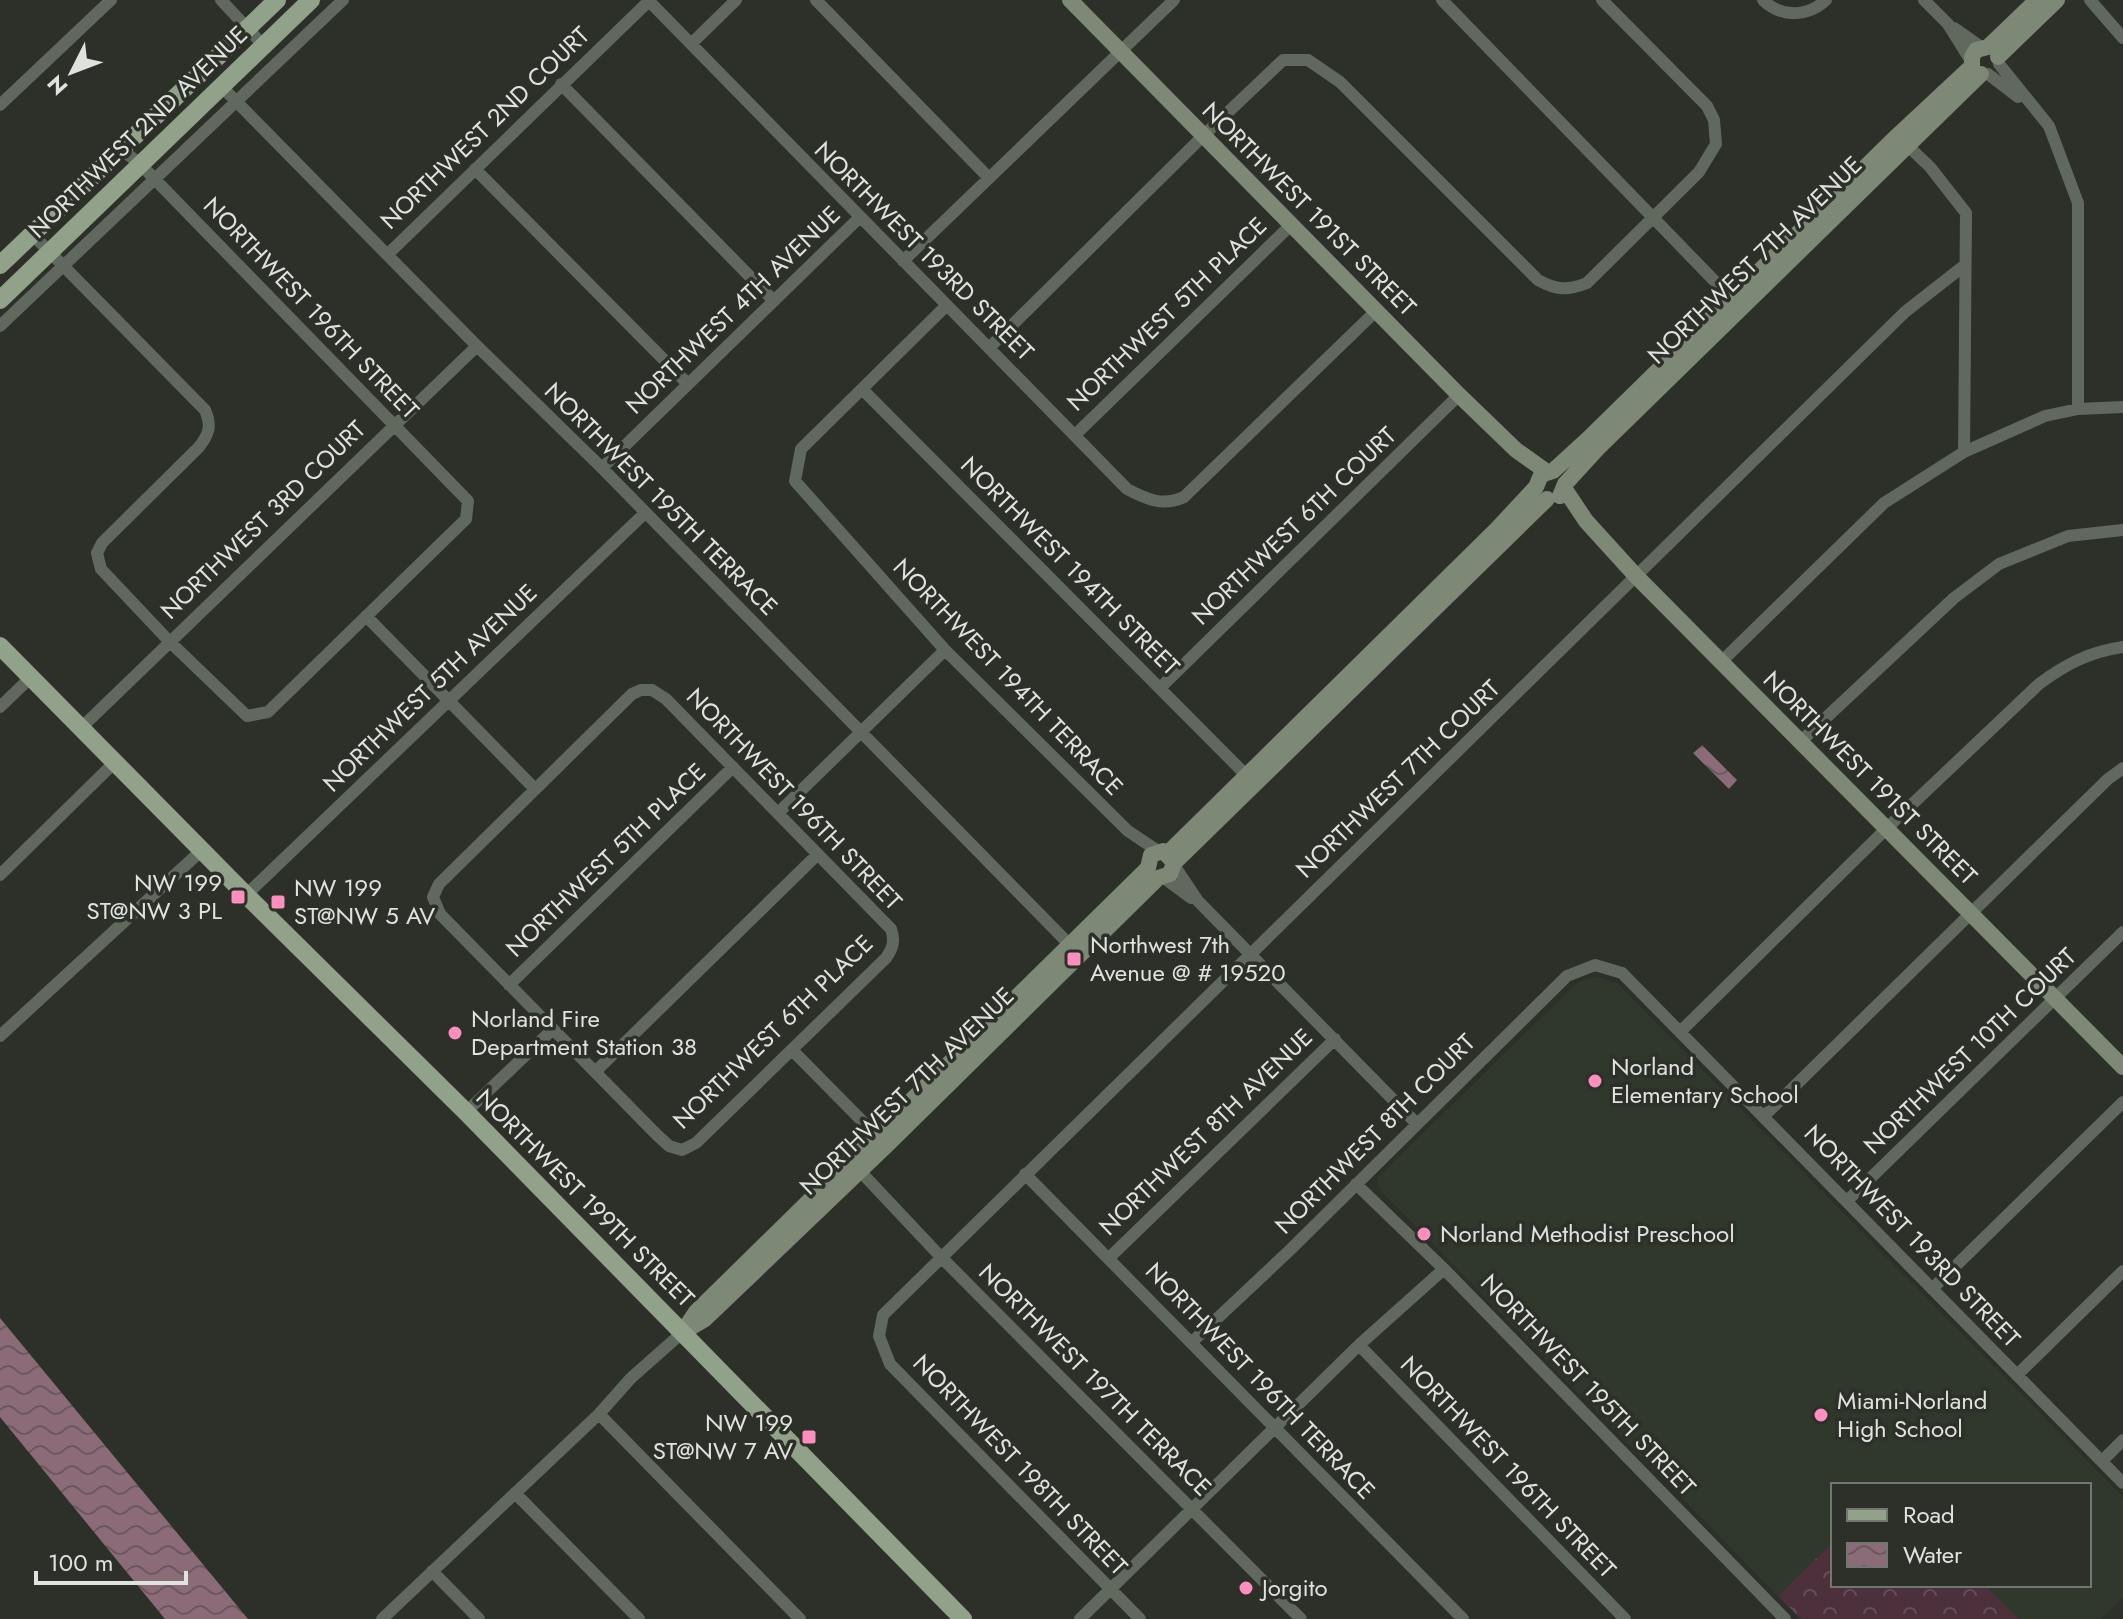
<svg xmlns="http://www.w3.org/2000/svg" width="2123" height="1619" font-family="Jost,sans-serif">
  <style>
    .built { fill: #30382b }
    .forest { fill: url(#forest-crowns) }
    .water { fill: url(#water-waves) }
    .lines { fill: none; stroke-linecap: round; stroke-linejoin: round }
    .street { stroke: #61685d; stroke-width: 12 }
    .secondary { stroke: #7d8876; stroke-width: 16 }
    .primary { stroke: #92a189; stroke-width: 18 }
    .poi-dot { fill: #fe8ebd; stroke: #2c3029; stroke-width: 3 }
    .labels { text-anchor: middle; stroke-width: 7; stroke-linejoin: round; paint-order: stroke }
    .street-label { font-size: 24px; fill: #dfe2dd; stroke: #2c3029 }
    .poi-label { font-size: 24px; fill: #dfe2dd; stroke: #2c3029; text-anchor: start }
  </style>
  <defs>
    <pattern id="forest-crowns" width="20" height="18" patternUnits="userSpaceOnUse" patternTransform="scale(2)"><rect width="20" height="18" fill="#4c303b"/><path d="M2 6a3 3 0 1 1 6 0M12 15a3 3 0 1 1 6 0" fill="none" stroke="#654e57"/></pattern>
    <pattern id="water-waves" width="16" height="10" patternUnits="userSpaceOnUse" patternTransform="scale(2)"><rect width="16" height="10" fill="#8b6b77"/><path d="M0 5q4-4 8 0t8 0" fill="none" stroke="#6b595f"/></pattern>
  </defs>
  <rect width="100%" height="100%" fill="#2c3029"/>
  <!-- built -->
  <path class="built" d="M1598,977L1617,983L2123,1497V1598L2101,1619H2019L1985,1585H2089V1485H1833V1542L1778,1596L1380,1190L1377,1178L1576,984L1587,978Z"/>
  <!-- forest -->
  <path class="forest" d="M1833,1542V1585H1985L2019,1619H1801L1778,1596Z"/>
  <!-- water -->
  <path class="water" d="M1702,745L1737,780L1729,789L1693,753Z
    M0,1318L248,1619H165L0,1417Z"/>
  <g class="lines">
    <!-- street -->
    <path class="street" d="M221,0L263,45
      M648,0L1127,489C1146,499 1163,507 1184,497L1376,311
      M816,0L989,178
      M1442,0L1731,298
      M1763,0C1781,18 1808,17 1826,0
      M1924,0L1948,24L1971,61
      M2090,0L2123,38
      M1954,28L1981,47
      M691,44L736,0
      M1999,64L2049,126L2078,203V409
      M1988,74L2018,97
      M561,84L774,301
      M221,86L477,346L602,468L1069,944
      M0,105L111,0
      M1907,145L1930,167L1966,213L1964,452
      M475,169L688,384
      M32,234L205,410C212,426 209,434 199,447L102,543L97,553L101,569L169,641L247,716L268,712L466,519L468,501L140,164L121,149
      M388,254L649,1
      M903,261L1174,0
      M947,305L801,449L795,481L945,650L1128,831L1158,851
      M0,326L343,0
      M989,348L1203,136L1283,60H1308L1340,82L1538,280C1556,290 1567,291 1587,283L1699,172L1716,144L1714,120L1707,106L1602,0
      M862,389L1245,774
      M1075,435L1291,225
      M602,468L859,218
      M366,616L535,789
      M1721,662L1884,503L1964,452L2045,416L2078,409L2123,407
      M1160,688L1459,395
      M641,690H652L666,699L891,929C895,941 893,948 886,958L696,1143L682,1150L669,1146L656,1134L440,914L433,897L439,884L632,694Z
      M0,707L31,677
      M81,728L477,346
      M1800,742L1954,598L1999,564L2068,536L2123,530
      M778,813L945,650
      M1174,865L1198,901L1417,1124
      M0,875L115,762
      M1164,878L1191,898
      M246,895L645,513
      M509,985L733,767
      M1681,1031L1886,829L2039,684C2066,664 2089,652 2123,647
      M0,1036L202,850
      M792,1050L876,1135
      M595,1072L818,854
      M466,1112L553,1029
      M1764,1116L2108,779L2123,768
      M860,1171L940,1256L1301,1619
      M1025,1174L1463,1619
      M1356,1184L1444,1269L1785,1619
      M1847,1201L2123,932
      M1109,1258L1335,1039
      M1932,1289L2123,1102
      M1191,1343L1290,1250L1567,976L1595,965L1622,973L2123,1483
      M1359,1345L1625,1619
      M2017,1375L2123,1271
      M599,1414L800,1619
      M2102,1461L2123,1440
      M515,1493L639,1619
      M432,1571L479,1619
      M382,1619L599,1414L631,1378L683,1332
      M1080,1619L1359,1345L1444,1269
      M1140,1619L890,1364L879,1336L883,1315L1905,312L1965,265"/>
    <!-- secondary -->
    <path class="secondary" d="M1070,0L1459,395L1516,450L1547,472
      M1998,57L2057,0
      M1972,66V57L1976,50L1988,47L2037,0
      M1564,488L1586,521L1636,576L2123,1067
      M1560,496L1565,484L1597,449L1981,74
      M1168,853L1497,529L1536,487L1541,475L1553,471L1588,439L1897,136L1972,66
      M684,1330L696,1312L1148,868L1151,855L1163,851L1173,861
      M683,1332L705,1319L888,1144L1158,878L1170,874L1174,863L1547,499"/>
    <!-- primary -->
    <path class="primary" d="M0,265L277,0
      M0,300L311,0
      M0,646L246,895L466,1112L963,1619"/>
  </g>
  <!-- markers -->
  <g class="poi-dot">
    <rect x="230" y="889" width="16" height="16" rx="4"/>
    <rect x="270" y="894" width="16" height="16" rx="4"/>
    <rect x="1066" y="951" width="16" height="16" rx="4"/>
    <circle cx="455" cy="1033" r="8"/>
    <circle cx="1595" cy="1081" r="8"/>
    <circle cx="1424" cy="1234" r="8"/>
    <circle cx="1821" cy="1415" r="8"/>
    <rect x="801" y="1429" width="16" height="16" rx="4"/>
    <circle cx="1246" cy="1588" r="8"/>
  </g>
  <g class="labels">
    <!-- street labels -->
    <g class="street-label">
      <text transform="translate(485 128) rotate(-44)" y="8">NORTHWEST 2ND COURT</text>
      <text transform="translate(138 132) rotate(-44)" y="8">NORTHWEST 2ND AVENUE</text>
      <text transform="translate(1309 209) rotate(45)" y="8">NORTHWEST 191ST STREET</text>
      <text transform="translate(924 251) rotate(45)" y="8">NORTHWEST 193RD STREET</text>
      <text transform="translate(1755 260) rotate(-44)" y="8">NORTHWEST 7TH AVENUE</text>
      <text transform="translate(311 308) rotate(46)" y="8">NORTHWEST 196TH STREET</text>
      <text transform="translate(733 310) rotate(-44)" y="8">NORTHWEST 4TH AVENUE</text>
      <text transform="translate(1167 314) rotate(-44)" y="8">NORTHWEST 5TH PLACE</text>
      <text transform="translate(661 499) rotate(45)" y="8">NORTHWEST 195TH TERRACE</text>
      <text transform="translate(263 520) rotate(-44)" y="8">NORTHWEST 3RD COURT</text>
      <text transform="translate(1294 526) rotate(-44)" y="8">NORTHWEST 6TH COURT</text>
      <text transform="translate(1070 566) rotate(45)" y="8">NORTHWEST 194TH STREET</text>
      <text transform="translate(1008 677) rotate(46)" y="8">NORTHWEST 194TH TERRACE</text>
      <text transform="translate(430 688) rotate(-44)" y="8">NORTHWEST 5TH AVENUE</text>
      <text transform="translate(1870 778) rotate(45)" y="8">NORTHWEST 191ST STREET</text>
      <text transform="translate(1398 779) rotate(-44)" y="8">NORTHWEST 7TH COURT</text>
      <text transform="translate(794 799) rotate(46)" y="8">NORTHWEST 196TH STREET</text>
      <text transform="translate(606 860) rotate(-44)" y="8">NORTHWEST 5TH PLACE</text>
      <text transform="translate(773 1032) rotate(-44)" y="8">NORTHWEST 6TH PLACE</text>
      <text transform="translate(1970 1051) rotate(-44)" y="8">NORTHWEST 10TH COURT</text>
      <text transform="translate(907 1091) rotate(-44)" y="8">NORTHWEST 7TH AVENUE</text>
      <text transform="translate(1206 1132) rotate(-44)" y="8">NORTHWEST 8TH AVENUE</text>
      <text transform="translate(1375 1134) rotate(-45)" y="8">NORTHWEST 8TH COURT</text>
      <text transform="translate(585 1198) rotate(45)" y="8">NORTHWEST 199TH STREET</text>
      <text transform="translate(1912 1236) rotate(46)" y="8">NORTHWEST 193RD STREET</text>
      <text transform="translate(1095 1380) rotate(45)" y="8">NORTHWEST 197TH TERRACE</text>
      <text transform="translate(1260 1381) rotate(46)" y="8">NORTHWEST 196TH TERRACE</text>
      <text transform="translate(1588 1385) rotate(46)" y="8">NORTHWEST 195TH STREET</text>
      <text transform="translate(1020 1465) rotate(46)" y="8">NORTHWEST 198TH STREET</text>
      <text transform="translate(1508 1467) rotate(46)" y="8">NORTHWEST 196TH STREET</text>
    </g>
    <!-- poi labels -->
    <g class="poi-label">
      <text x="222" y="891" text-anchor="end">NW 199<tspan x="222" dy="28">ST@NW 3 PL</tspan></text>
      <text x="294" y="896">NW 199<tspan x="294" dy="28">ST@NW 5 AV</tspan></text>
      <text x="1090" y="953">Northwest 7th<tspan x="1090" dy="28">Avenue @ # 19520</tspan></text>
      <text x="471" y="1027">Norland Fire<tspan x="471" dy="28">Department Station 38</tspan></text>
      <text x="1611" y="1075">Norland<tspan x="1611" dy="28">Elementary School</tspan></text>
      <text x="1440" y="1242">Norland Methodist Preschool</text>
      <text x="1837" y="1409">Miami-Norland<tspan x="1837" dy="28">High School</tspan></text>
      <text x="793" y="1431" text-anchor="end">NW 199<tspan x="793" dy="28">ST@NW 7 AV</tspan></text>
      <text x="1262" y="1596">Jorgito</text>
    </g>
  </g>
  <!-- legend -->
  <rect x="1831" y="1483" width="260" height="104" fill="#2c3029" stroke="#747771" stroke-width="2"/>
  <rect x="1847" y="1509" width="40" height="12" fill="#92a189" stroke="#747771" stroke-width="2"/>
  <text x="1903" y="1523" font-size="24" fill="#dfe2dd">Road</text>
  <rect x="1847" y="1543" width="40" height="24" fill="url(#water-waves)" stroke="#747771" stroke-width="2"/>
  <text x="1903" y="1563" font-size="24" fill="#dfe2dd">Water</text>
  <!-- north arrow -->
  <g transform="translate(72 72) rotate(228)" stroke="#2c3029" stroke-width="6" paint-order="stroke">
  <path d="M0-6L14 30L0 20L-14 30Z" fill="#dfe2dd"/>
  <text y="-12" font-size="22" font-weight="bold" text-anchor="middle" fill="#dfe2dd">N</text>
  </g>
  <!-- scale -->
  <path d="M36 1571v12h150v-12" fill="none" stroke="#dfe2dd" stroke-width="4"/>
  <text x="48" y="1571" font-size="24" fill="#dfe2dd" stroke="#2c3029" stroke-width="6" paint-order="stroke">100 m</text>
</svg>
